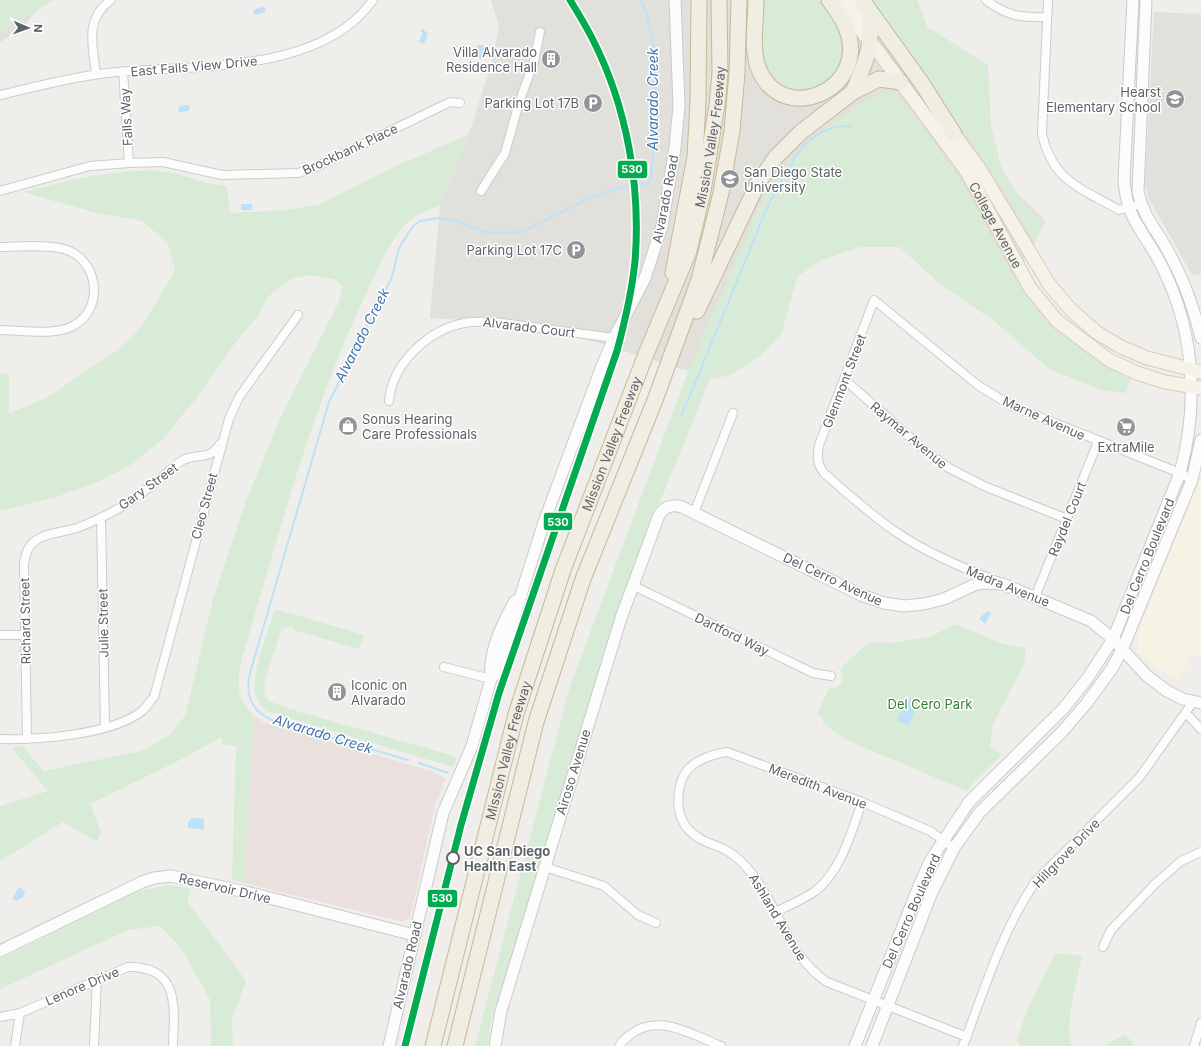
<svg xmlns="http://www.w3.org/2000/svg" width="1201" height="1046" font-family="Inter,sans-serif">
  <style>
    .commercial { fill: #f7f3e4 }
    .education { fill: #e2e0da }
    .medical { fill: #eae0de }
    .green { fill: #d8ebd6 }
    .water { fill: #bfe0f9 }
    .lines { fill: none; stroke-linecap: round; stroke-linejoin: round }
    .stream { stroke: #bfe0f9; stroke-width: 2 }
    .street-casing { stroke: #cbcccc; stroke-width: 10 }
    .secondary-casing { stroke: #cacacb; stroke-width: 13 }
    .primary-casing { stroke: #d7ceb8; stroke-width: 15 }
    .highway-casing { stroke: #c8b996; stroke-width: 17 }
    .street { stroke: #fdfcfc; stroke-width: 8 }
    .secondary { stroke: #fdfcfc; stroke-width: 11 }
    .primary { stroke: #f4f2e9; stroke-width: 13 }
    .highway { stroke: #f0ede3; stroke-width: 15 }
    .rail-1-casing { stroke: #fff; stroke-width: 10 }
    .rail-1 { stroke: #04aa4f; stroke-width: 7 }
    .stop-dot { fill: #fff; stroke: #5f6368; stroke-width: 2 }
    .labels { text-anchor: middle; stroke-width: 3; stroke-linejoin: round; paint-order: stroke }
    .poi-label { font-size: 13px; fill: #5f6368; stroke: #fff; text-anchor: end }
    .street-label { font-size: 13px; fill: #5f6368; stroke: #fff }
    .park-label { font-size: 13px; fill: #348238; stroke: #fff }
    .stop-label { font-size: 13px; font-weight: bold; fill: #5f6368; stroke: #fff; text-anchor: start }
    .water-label { font-size: 14px; font-style: italic; fill: #4174aa; stroke: #fff }
    .line-badge { stroke: #fff; stroke-width: 1.5 }
    .badge-label { font-size: 11px; text-anchor: middle; font-weight: bold; fill: #fff }
  </style>
  <rect width="100%" height="100%" fill="#efeeea"/>
  <!-- commercial -->
  <path class="commercial" d="M1201,475V655L1190,657L1178,681L1149,661L1138,651L1137,635Z"/>
  <!-- education -->
  <path class="education" d="M0,0H43L24,27L0,42Z
    M491,0H917L927,27L988,65L991,127L1001,167L1015,191L1046,221L993,320L939,283L900,247H860L821,260L797,277L781,335L731,375L710,378L557,330L495,322L430,318L440,206L469,134L492,62L499,26Z
    M1154,12L1201,14V274L1192,275L1148,197L1145,183Z"/>
  <!-- medical -->
  <path class="medical" d="M254,716L265,723L278,727L432,771L446,779L435,805L410,918L403,922L244,883Z"/>
  <!-- green -->
  <path class="green" d="M0,0H53L0,34Z
    M766,0H821C836,20 847,44 837,69C829,89 795,96 779,82C776,80 774,75 772,72C769,67 765,61 764,55C761,42 765,15 766,0Z
    M871,0H913L927,27L988,65L990,124L1001,167L1017,194L1033,214L1046,221L1035,242L992,173Z
    M888,90L896,93C920,123 943,153 964,186C978,208 988,233 1001,255C1036,316 1070,346 1131,379L1126,393L1102,390L1049,369L993,320L939,283L900,247H860L821,260L797,277L781,335L760,356L731,375L710,379L655,514L602,657L569,773L490,1024L488,1046H475L570,686L689,369L759,206C779,167 805,143 841,117C856,106 870,96 888,90Z
    M469,134L440,206C428,210 417,213 408,222C389,241 379,268 367,292C311,408 279,535 242,658C237,682 235,697 254,716L244,883L232,880L236,746L222,744V737L176,762L90,804L101,832L97,842L63,822L0,861V806L48,791L12,748L22,746L44,771L141,751L169,736L185,716L214,596L247,498L284,410L338,304L343,286L334,279L308,275L291,279L269,296L257,317L232,347L198,396L162,440L129,466L95,483L56,497L0,511V375L9,373V413L42,400L57,391L88,369L112,354L132,338L145,321L175,270L168,243L142,221L93,212L23,192C67,181 112,169 158,171C182,172 203,185 227,186L230,213L287,210L321,204L392,168Z
    M275,609L364,635L359,649L294,630L292,626L282,629L263,686L266,687L264,693L269,701L292,710L293,708L297,709L296,712L304,713L457,757L453,767L266,711C261,706 256,700 255,693C251,675 269,628 275,609Z
    M955,624L1003,644L1026,648L1024,664L993,724L990,746L1002,755L974,781L967,791L844,739L823,723V717L817,714L829,688H835L841,684L843,677L840,669L861,649L871,642L893,643L932,636Z
    M171,885L191,889L187,901L246,981L232,1019L233,1046H211L210,1000L181,948L160,926L128,930L0,989V959L138,891Z
    M1056,953L1082,956C1078,978 1063,1026 1072,1046H1020L1017,1040C1026,1010 1040,981 1056,953Z
    M1126,1034L1134,1046H1105L1107,1044Z"/>
  <!-- water -->
  <path class="water" d="M264,6L266,12L254,15L253,10Z
    M422,28L428,34L424,44L419,42L423,33L421,32Z
    M477,45H483L486,48L484,51V59L476,58Z
    M188,105L190,108L188,111L179,112L178,110L180,106Z
    M241,204H252L253,210H241Z
    M988,611L991,614L985,624L979,618Z
    M906,698L917,702L909,726L897,721Z
    M192,818L204,819V830L188,828V822Z
    M19,887L25,891L23,897L16,901L12,899Z"/>
  <g class="lines">
    <!-- stream -->
    <path class="stream" d="M681,416C702,367 722,317 743,267C759,227 775,183 802,148C811,136 834,123 850,127
      M408,760L272,720C251,711 245,695 250,673L329,402L392,277L399,248L413,226L420,221L439,218L456,221L488,233L522,232L594,196L628,186L649,183L652,172C654,120 663,47 641,0
      M419,763L448,773"/>
    <!-- street casing -->
    <g class="street-casing">
      <path id="street" d="M986,0C1006,16 1022,18 1047,17
        M1048,0L1042,134C1053,182 1081,188 1119,210L1141,204
        M123,71L129,163
        M96,74C93,46 84,19 111,0
        M0,95C35,87 71,77 107,73C189,64 320,76 373,0
        M0,191L90,166L129,163L163,162L222,175L298,173L314,168L450,102L460,103
        M481,191L505,153L519,103L534,61L540,32
        M0,247C19,247 47,244 64,249C99,259 105,309 73,326C54,336 21,330 0,330
        M845,380L922,448L949,468L984,486L1067,519
        M389,401C392,364 428,330 464,323C474,321 484,322 495,322L614,338
        M694,513L733,413
        M101,518L105,727
        M997,581C962,568 927,553 896,532C871,515 848,494 825,474C817,465 817,457 819,445L874,300L979,386L1012,406L1180,473L1192,480
        M634,586L813,673L831,676
        M1035,597L1098,442
        M0,635H25
        M444,667L491,679
        M1186,713L1201,729
        M0,739C38,740 112,735 142,711C147,707 150,701 154,697L229,419L239,397L298,315
        M27,739L24,564C27,532 53,535 77,528C85,525 92,522 100,518C121,509 143,493 161,478C169,472 176,463 185,459C200,453 209,461 220,444
        M954,848L930,831L862,802L727,752C709,755 687,762 681,782C675,803 678,826 699,838C708,844 720,846 729,852C739,858 746,866 753,875C780,910 789,957 827,982L967,1037
        M545,867L604,886L638,915L656,923
        M775,912C788,906 802,900 814,892C841,872 851,833 862,802
        M1103,947L1111,930L1155,884L1181,861L1201,852
        M0,1017L20,1013L128,967C181,966 174,1009 173,1046
        M15,1046L20,1013
        M94,1046L97,979
        M619,1046C622,1041 626,1038 630,1035C657,1012 693,1035 721,1046
        M963,1046C984,991 1002,930 1036,881L1139,778L1193,702
        M1194,1046L1201,1023"/>
    </g>
    <!-- secondary casing -->
    <g class="secondary-casing">
      <path id="secondary" d="M1146,0L1138,192C1144,218 1156,229 1168,251C1183,278 1194,308 1201,338
        M491,679C488,653 502,624 515,601
        M0,951L142,882L154,878L171,876L246,892L414,935
        M389,1046L443,813L472,746L491,679L497,671L544,522L602,366L614,338L645,278L662,226L675,148L679,106L675,0
        M495,1046L501,1011L621,618L659,515C665,506 672,504 682,507L861,595L884,603L904,606L924,604L944,599L974,585L983,583L1003,584L1091,621L1113,639L1147,676L1167,691L1183,699L1201,703
        M855,1046L919,886L930,861L969,802L1063,709L1087,679L1113,639L1180,473C1200,400 1194,324 1157,257C1140,227 1127,218 1124,180L1133,0
        M872,1046L932,892L954,848L980,812L1062,732L1086,704L1111,670L1122,650L1192,480L1201,440"/>
    </g>
    <!-- primary casing -->
    <g class="primary-casing">
      <g id="primary">
        <path id="s1" d="M837,0L880,54L967,172L1030,288L1057,321L1109,360L1137,373L1165,382L1201,388"/>
        <path d="M851,0L875,29"/>
        <path d="M948,126L979,168L1049,284L1071,310L1096,332L1121,347L1147,358L1201,372"/>
      </g>
    </g>
    <!-- highway casing -->
    <g class="highway-casing">
      <g id="highway">
        <path d="M756,0C756,21 751,47 758,67C781,130 876,88 844,23C840,15 834,7 829,0"/>
        <path d="M862,0L921,82L954,134"/>
        <path d="M853,92C862,70 874,47 869,22"/>
        <path d="M673,273L695,157L698,101L699,0"/>
        <path d="M697,311L758,183L776,157L801,132L853,92L879,79L901,82"/>
        <path id="s2" d="M433,1046L516,714L563,570L646,354L689,251L703,191L717,105L720,73L719,0"/>
        <path d="M455,1046L536,722L583,579L655,400L699,280L721,193L732,131L737,73L739,0"/>
      </g>
    </g>
    <!-- street -->
    <use href="#street" class="street"/>
    <!-- secondary -->
    <use href="#secondary" class="secondary"/>
    <!-- primary -->
    <use href="#primary" class="primary"/>
    <!-- highway -->
    <use href="#highway" class="highway"/>
    <!-- rail-1 casing -->
    <g class="rail-1-casing">
      <path id="rail-1" d="M405,1046L461,825L499,693L617,351C625,321 632,292 635,261C641,187 627,107 593,40C586,26 578,13 570,0"/>
    </g>
    <!-- rail-1 -->
    <use href="#rail-1" class="rail-1"/>
  </g>
  <!-- icons -->
  <defs>
    <g id="building-disc" transform="scale(1)"><circle r="9.5" fill="#919496" stroke="#fff"/><path d="M-4-6H4V6H1V3H-1V6H-4ZM-2.5-4.3h1.7v1.8h-1.7ZM.8-4.3h1.7v1.8H.8ZM-2.5-1h1.7V.8h-1.7ZM.8-1h1.7V.8H.8Z" fill="#fff"/></g>
    <g id="school-disc" transform="scale(1)"><circle r="9.5" fill="#919496" stroke="#fff"/><path d="M0-5L7-2L0 1L-7-2ZM-4 1L0 2.5L4 1V4Q0 6-4 4Z" fill="#fff"/></g>
    <g id="parking-disc" transform="scale(1)"><circle r="9.5" fill="#919496" stroke="#fff"/><path d="M-3.5-5.5H1a3.5 3.5 0 0 1 0 7H-1V5.5H-3.5ZM-1-3.4V-.6H.8a1.4 1.4 0 0 0 0-2.8Z" fill="#fff"/></g>
    <g id="university-disc" transform="scale(1)"><circle r="9.5" fill="#919496" stroke="#fff"/><path d="M0-5L7-2L0 1L-7-2ZM-4 1L0 2.5L4 1V4Q0 6-4 4Z" fill="#fff"/></g>
    <g id="shop-disc" transform="scale(1)"><circle r="9.5" fill="#919496" stroke="#fff"/><path d="M-5-2.5h2.3a2.7 3.5 0 0 1 5.4 0H5L5.5 6h-11ZM-1.5-2.5h3a1.5 2.3 0 0 0-3 0Z" fill="#fff"/></g>
    <g id="supermarket-disc" transform="scale(1)"><circle r="9.5" fill="#919496" stroke="#fff"/><path d="M-6-5.5h2.5l.6 2H6L4.5 2H-2.5L-4.4-4H-6ZM-1.5 3.2a1.3 1.3 0 1 0 .1 0ZM3 3.2a1.3 1.3 0 1 0 .1 0Z" fill="#fff"/></g>
  </defs>
  <g fill-rule="evenodd">
    <use href="#building-disc" x="551" y="59"/>
    <use href="#school-disc" x="1175" y="99"/>
    <use href="#parking-disc" x="593" y="103"/>
    <use href="#university-disc" x="730" y="179"/>
    <use href="#parking-disc" x="576" y="250"/>
    <use href="#shop-disc" x="348" y="426"/>
    <use href="#supermarket-disc" x="1126" y="427"/>
    <use href="#building-disc" x="337" y="692"/>
  </g>
  <!-- markers -->
  <circle class="stop-dot" cx="453" cy="858" r="6"/>
  <g class="labels">
    <!-- poi labels -->
    <g class="poi-label">
      <text x="537" y="57">Villa Alvarado<tspan x="537" dy="15">Residence Hall</tspan></text>
      <text x="1161" y="97">Hearst<tspan x="1161" dy="15">Elementary School</tspan></text>
      <text x="579" y="108">Parking Lot 17B</text>
      <text x="744" y="177" text-anchor="start">San Diego State<tspan x="744" dy="15">University</tspan></text>
      <text x="562" y="255">Parking Lot 17C</text>
      <text x="362" y="424" text-anchor="start">Sonus Hearing<tspan x="362" dy="15">Care Professionals</tspan></text>
      <text x="1126" y="452" text-anchor="middle">ExtraMile</text>
      <text x="351" y="690" text-anchor="start">Iconic on<tspan x="351" dy="15">Alvarado</tspan></text>
    </g>
    <!-- street labels -->
    <g class="street-label">
      <text transform="translate(194 66) rotate(-5)" y="5">East Falls View Drive</text>
      <text transform="translate(126 117) rotate(-93)" y="5">Falls Way</text>
      <text dy="5" stroke="none"><textPath href="#s2" startOffset="953">Mission Valley Freeway</textPath></text>
      <text transform="translate(350 149) rotate(-25)" y="5">Brockbank Place</text>
      <text transform="translate(665 199) rotate(-79)" y="5">Alvarado Road</text>
      <text dy="5" stroke="none"><textPath href="#s1" startOffset="276">College Avenue</textPath></text>
      <text transform="translate(529 327) rotate(7)" y="5">Alvarado Court</text>
      <text transform="translate(844 381) rotate(-69)" y="5">Glenmont Street</text>
      <text transform="translate(1044 418) rotate(24)" y="5">Marne Avenue</text>
      <text transform="translate(909 435) rotate(40)" y="5">Raymar Avenue</text>
      <text dy="5" stroke="none"><textPath href="#s2" startOffset="629">Mission Valley Freeway</textPath></text>
      <text transform="translate(148 486) rotate(-36)" y="5">Gary Street</text>
      <text transform="translate(204 506) rotate(-75)" y="5">Cleo Street</text>
      <text transform="translate(1067 519) rotate(-68)" y="5">Raydel Court</text>
      <text transform="translate(1147 556) rotate(-68)" y="5">Del Cerro Boulevard</text>
      <text transform="translate(833 579) rotate(25)" y="5">Del Cerro Avenue</text>
      <text transform="translate(1008 586) rotate(22)" y="5">Madra Avenue</text>
      <text transform="translate(25 621) rotate(-91)" y="5">Richard Street</text>
      <text transform="translate(103 623) rotate(-91)" y="5">Julie Street</text>
      <text transform="translate(732 634) rotate(26)" y="5">Dartford Way</text>
      <text dy="5" stroke="none"><textPath href="#s2" startOffset="305">Mission Valley Freeway</textPath></text>
      <text transform="translate(573 772) rotate(-73)" y="5">Airoso Avenue</text>
      <text transform="translate(818 786) rotate(21)" y="5">Meredith Avenue</text>
      <text transform="translate(1066 853) rotate(-46)" y="5">Hillgrove Drive</text>
      <text transform="translate(225 888) rotate(13)" y="5">Reservoir Drive</text>
      <text transform="translate(911 911) rotate(-66)" y="5">Del Cerro Boulevard</text>
      <text transform="translate(778 917) rotate(59)" y="5">Ashland Avenue</text>
      <text transform="translate(407 965) rotate(-77)" y="5">Alvarado Road</text>
      <text transform="translate(82 986) rotate(-23)" y="5">Lenore Drive</text>
    </g>
    <!-- park labels -->
    <g class="park-label">
      <text x="930" y="709">Del Cero Park</text>
    </g>
    <!-- stop labels -->
    <g class="stop-label">
      <text x="464" y="856">UC San Diego<tspan x="464" dy="15">Health East</tspan></text>
    </g>
    <!-- water labels -->
    <g class="water-label">
      <text transform="translate(653 99) rotate(-90)" y="5">Alvarado Creek</text>
      <text transform="translate(362 335) rotate(-63)" y="5">Alvarado Creek</text>
      <text transform="translate(323 734) rotate(17)" y="5">Alvarado Creek</text>
    </g>
  </g>
  <g class="line-badge">
    <rect x="617" y="160" width="31" height="19" rx="4" fill="#04aa4f"/>
    <rect x="543" y="512" width="30" height="19" rx="4" fill="#04aa4f"/>
    <rect x="427" y="889" width="31" height="19" rx="4" fill="#04aa4f"/>
  </g>
  <g class="badge-label">
    <text x="632" y="173">530</text>
    <text x="558" y="526">530</text>
    <text x="442" y="902">530</text>
  </g>
  <!-- north arrow -->
  <g transform="translate(28 28) rotate(92)" stroke="#ffffff" stroke-width="3" paint-order="stroke">
  <path d="M0-3L7 15L0 10L-7 15Z" fill="#5f6368"/>
  <text y="-6" font-size="11" font-weight="bold" text-anchor="middle" fill="#5f6368">N</text>
  </g>
</svg>
